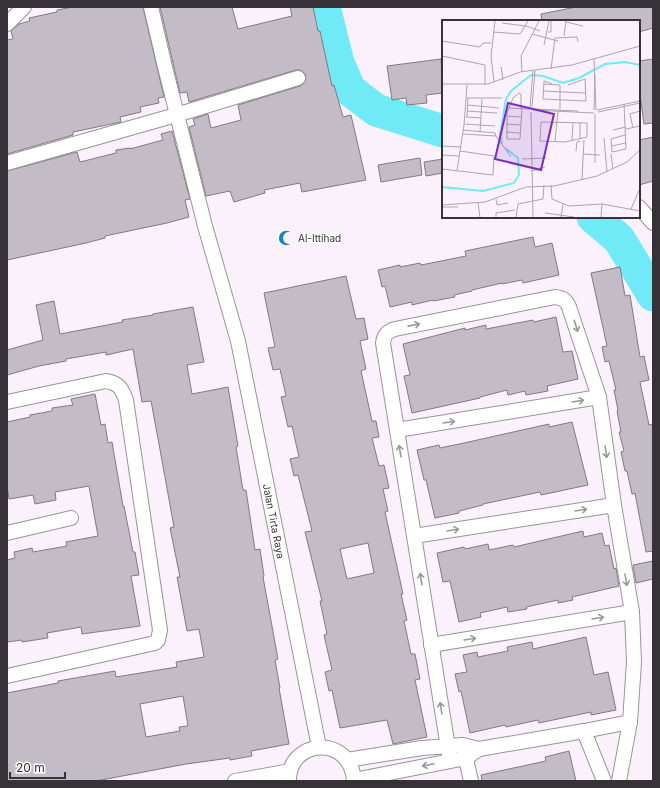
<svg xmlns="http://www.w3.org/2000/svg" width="660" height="788" font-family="Inter,sans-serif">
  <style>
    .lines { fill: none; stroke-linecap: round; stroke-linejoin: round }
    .river { stroke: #71eaf8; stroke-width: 33 }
    .building { fill: #c3bbc6; stroke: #817983; fill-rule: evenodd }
    .minor-casing { stroke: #9a929d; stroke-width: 16 }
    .minor { stroke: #fff; stroke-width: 14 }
    .oneway { stroke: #9a989b }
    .labels { text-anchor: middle; stroke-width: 3.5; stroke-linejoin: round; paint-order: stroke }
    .poi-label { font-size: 10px; fill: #363237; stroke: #fff; text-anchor: start }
    .street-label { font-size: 10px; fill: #363237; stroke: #fff }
    .inset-river { fill: none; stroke: #71eaf8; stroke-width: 2 }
    .inset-road { fill: none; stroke: #aca5ad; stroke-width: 1 }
    .view { fill: #7b2cbf; fill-opacity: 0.15; stroke: #7b2cbf; stroke-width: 2 }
    .inset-edge { fill: none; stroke: #363237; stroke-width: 2 }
  </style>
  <rect width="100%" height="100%" fill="#faf1fc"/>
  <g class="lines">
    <!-- river -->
    <path class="river" d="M324,7L338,63L350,90L376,110L443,131
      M593,217L619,239L653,295"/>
  </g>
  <!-- building -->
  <path class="building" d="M73,7H143L164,97L158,98L159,103L140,107L141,112L120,117L121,122L73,132V135L7,154V40L13,39L11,31L19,24L30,21L29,18L57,12V10Z
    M160,7H232L238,29L292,16L290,7H313L318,31H320L332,86L334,85L343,117L351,115L366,180L302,192L300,183L264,190L265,193L234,202L230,191L206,196L189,127L195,125L193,119L208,114L211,128L241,120L238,105L300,86L304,83L306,76L303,72L300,70H296L189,102L187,92L180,93Z
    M576,7H653V28L639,32V21H542L541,14Z
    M441,59L443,93L426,95L427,103L407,105L406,98L392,100L387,66Z
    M653,59V123L644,124L639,88V61Z
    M172,131L190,199L185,200L189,217L167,223L105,236V238L86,243L7,260V171L77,152L80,162L116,153V150L130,148V149L163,140L161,134Z
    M653,137V181L639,185V140Z
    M420,158L422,175L381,182L378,165Z
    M443,159V173L426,176L424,162Z
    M533,237L535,247L552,243L559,275L523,283L522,280L502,284V283L472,290V291L454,295L455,297L433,301V300L412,305V302L390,307L385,286L382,287L378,270L400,265V267L420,263L421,265L466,256L465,251Z
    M620,267L625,296L630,295L640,357L644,356L649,380L640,382L649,425L653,424V551L646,552L635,493L632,494L627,471H625L621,452L624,451L619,432H621L617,411L618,410L614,390H616L609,361L605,362L602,347L607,346L591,273Z
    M346,276L356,319L364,318L368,339L360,341L366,369L361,371L372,421H376L379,437L372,438L379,466L384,465L389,488L383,489L388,511L385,512L403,594H401L407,620L404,621L411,654H415L420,679L415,680L427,737L393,744L387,720L340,728L332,690L329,691L325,672L332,670L324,635L327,634L320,601H322L305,532L312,531L298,475L294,476L290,459L299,457L292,426L288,427L281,397L286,396L280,369L273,370L268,348L275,347L264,293ZM368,543L374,573L347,579L340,549Z
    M54,301L60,334L123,322L122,320L153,315V314L193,307L204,362L187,365L192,394L228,387L238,446L236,447L243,490H246L255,550L260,549L264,576L263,577L278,659L275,660L280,688H279L289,744L251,751L252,756L230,760V758L186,764L96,781H7V693L58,683V681L115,671L116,677L177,667L176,662L204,657L199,629L187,631L177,577H180L170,528L174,527L159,444L151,401L142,402L133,349L106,355V352L66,359V361L39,366L7,375V350L43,340L36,305ZM183,696L188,726L179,727L180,731L146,737L140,704Z
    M556,317L563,352L572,351L578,379L547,386L548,391L526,395L525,391L508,395L507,390L480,397V398L412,413L404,376L410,375L403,344L465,328V330L486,325V329L533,320L534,322Z
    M95,394L101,425L105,424L108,443L112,442L123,506H124L133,552H135L139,575L131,576L140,626L82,634L81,627L47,633L48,638L22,642V640L7,642V560L15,558L14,552L32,548L33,552L67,546L66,542L98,536L89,486L55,492L56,500L35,504L33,495L9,499L7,486V422L30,417V415L52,411V408L73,405L71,399Z
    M572,422L588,485L541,495L540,492L483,504V505L459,511V513L435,518L426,480H424L417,450L439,445L440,448L464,443L549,424V427Z
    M583,531L584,537L602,533L605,546L609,545L614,569L616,568L619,586L572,597L573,600L558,603V600L526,607L527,609L508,612L507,607L480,613L481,617L459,622L450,581L443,582L437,553L464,547L465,549L488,544L489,550L513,545L514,547Z
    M653,561V579L636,583L633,565Z
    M586,637L594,675L608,672L616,710L591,715V712L539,723L538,720L506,727L505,725L470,733L461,691L459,692L455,674L467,672L463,655L477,652L478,657L508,651L507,647L532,642L533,649Z
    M569,751L576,781H482L481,775L546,761L545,757Z"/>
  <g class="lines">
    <!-- minor casing -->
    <g class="minor-casing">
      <g id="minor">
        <path id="s1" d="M151,7L165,67L205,226L238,341L319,747"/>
        <path d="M7,24L24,7"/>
        <path d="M7,163L176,115L298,78"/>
        <path d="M639,207L653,223"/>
        <path d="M7,402L106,381C119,383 122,389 126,400L160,630L158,640L155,643L7,676"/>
        <path d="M397,430L599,397"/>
        <path d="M7,533L71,518"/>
        <path d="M414,536L614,505"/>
        <path d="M431,645L632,612"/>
        <path d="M584,731L604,781"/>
        <path d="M464,750L471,781"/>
        <path d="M347,760L422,748L463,745L479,749"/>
        <path d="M450,760L383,343C384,334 388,331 395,329L555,297C563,298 566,300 569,307L599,397L614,505L632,612L634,662L630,722L619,781"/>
        <path d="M354,780L466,758L479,749L584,731L630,722"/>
        <path d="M235,781L290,771"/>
        <path d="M289,781C288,739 351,734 354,781"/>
      </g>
    </g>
    <!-- minor -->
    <use href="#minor" class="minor"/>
  </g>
  <!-- one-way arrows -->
  <defs><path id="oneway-shaft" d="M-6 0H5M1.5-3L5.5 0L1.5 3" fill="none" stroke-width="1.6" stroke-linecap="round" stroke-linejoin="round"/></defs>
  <g class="oneway">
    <use href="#oneway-shaft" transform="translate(414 325) rotate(-11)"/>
    <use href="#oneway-shaft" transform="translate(576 326) rotate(72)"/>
    <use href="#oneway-shaft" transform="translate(578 401) rotate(-9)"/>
    <use href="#oneway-shaft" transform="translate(449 422) rotate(-9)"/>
    <use href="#oneway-shaft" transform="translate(400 451) rotate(-99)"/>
    <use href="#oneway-shaft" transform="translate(606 452) rotate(82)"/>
    <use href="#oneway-shaft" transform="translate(581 510) rotate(-9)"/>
    <use href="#oneway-shaft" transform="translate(453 530) rotate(-9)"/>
    <use href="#oneway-shaft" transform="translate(421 579) rotate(-99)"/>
    <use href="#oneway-shaft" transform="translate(626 580) rotate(80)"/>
    <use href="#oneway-shaft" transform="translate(598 618) rotate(-9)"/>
    <use href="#oneway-shaft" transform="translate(470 639) rotate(-9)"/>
    <use href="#oneway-shaft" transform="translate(441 708) rotate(-99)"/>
    <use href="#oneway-shaft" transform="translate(428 765) rotate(168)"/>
  </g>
  <!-- icons -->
  <defs>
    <g id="mosque-bare" transform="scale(1.2)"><path d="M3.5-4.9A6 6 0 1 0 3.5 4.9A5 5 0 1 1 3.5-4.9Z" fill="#237dcb" stroke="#fff" stroke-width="2.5" paint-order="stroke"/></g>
  </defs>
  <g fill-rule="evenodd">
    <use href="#mosque-bare" x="286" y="238"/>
  </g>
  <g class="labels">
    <!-- poi labels -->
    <g class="poi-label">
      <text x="298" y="242">Al-Ittihad</text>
    </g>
    <!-- street labels -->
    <g class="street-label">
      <text dy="4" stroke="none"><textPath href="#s1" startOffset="529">Jalan Tirta Raya</textPath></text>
    </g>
  </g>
  <!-- overview -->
  <g transform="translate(442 20)">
    <rect width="198" height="198" fill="#faf1fc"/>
    <path class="inset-river" d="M60,124L58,114L64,79L69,71L89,55L101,56L121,63L137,58L163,44L183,42L198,45M0,167L41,171L72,163L77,155L76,138L63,128"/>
    <path class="inset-road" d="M124,2L141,6M60,3L84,6L98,11M51,12L78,14L86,1M106,12H109V1M90,14L116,21M122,16L124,1M0,21L38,27L41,23H49M102,25L107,1M0,36L43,45V64M152,39L154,90M59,47L61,60M109,49L113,18L135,17L136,22M80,52L79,36L97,1M52,62L49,36L53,1M0,64H46L78,52L130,45L198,26M102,64L118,65V90M110,64L102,61L101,79L144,81L143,59L126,65M101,71L144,73M25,78H60M182,84L184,129L170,132L169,119L183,115M26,85L57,88M88,87L91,51M90,87L93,51M67,88L87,89M79,89V74L77,73L71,78L65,93V119H78L80,89M92,89L136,91M91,90L152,93M152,90L153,55M155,90L198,81M25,91L55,93M89,92L91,197M156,92L198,83M65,96L79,97M24,97L39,98M25,97L26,78M99,102L145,103V117L123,122L98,121ZM23,104L53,106M64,104L79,105M191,108L188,94L198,91M184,109L198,106M21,110L53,113L54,116M171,110L184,107M38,112L40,79M64,112L78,113M21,114L54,116L69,137M162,118L165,152M138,119V103M113,121L116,91M130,121L131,103M0,126L19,127M169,126L184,123M134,131L135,122L138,121M141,134L158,135M169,134L171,149M0,135L17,136M80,139L104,138M153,143V94M0,149L51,155L52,136L18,131M15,151L22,105L25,65M89,151L103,147M140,159L142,120M109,165L110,179L127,186L160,184L198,191M54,179L55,185L66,183M36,183L38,197M0,185L43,182L84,167L112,166L155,156L185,142L198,130M1,187H16M189,189L198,168M103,193L132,197M54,197V193L73,190M74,197L76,184L101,179L102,165M119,197L121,184M159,197L160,184"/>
    <path class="view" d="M66,83L112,94L99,150L53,139Z"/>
    <rect width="198" height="198" class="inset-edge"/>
  </g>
  <!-- border -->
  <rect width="660" height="788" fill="none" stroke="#363237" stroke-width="16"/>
  <!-- scale -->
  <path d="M10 772v6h55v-6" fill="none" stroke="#363237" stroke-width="2"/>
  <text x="16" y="772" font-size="12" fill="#363237" stroke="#ffffff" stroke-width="3" paint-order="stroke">20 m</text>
</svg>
